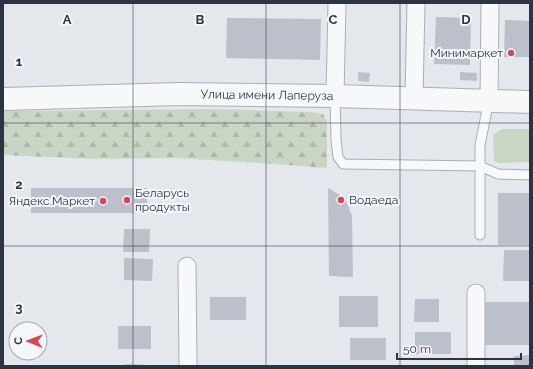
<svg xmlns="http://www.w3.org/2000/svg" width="533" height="369" font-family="Raleway,sans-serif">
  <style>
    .grass { fill: #c9d6c5 }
    .forest { fill: url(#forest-firs) }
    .building { fill: #bbc0ca }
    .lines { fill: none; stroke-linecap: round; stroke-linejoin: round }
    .service-casing { stroke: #a9aeb7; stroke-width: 11 }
    .minor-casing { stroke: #a9aeb7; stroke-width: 19 }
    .tertiary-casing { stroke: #a9aeb7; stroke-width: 24 }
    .service { stroke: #f7f8fa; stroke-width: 9 }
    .minor { stroke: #f7f8fa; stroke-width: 17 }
    .tertiary { stroke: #f7f8fa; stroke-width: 22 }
    .grid { fill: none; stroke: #2b3445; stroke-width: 1; stroke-opacity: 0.55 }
    .poi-dot { fill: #d1495b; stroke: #f4f6f9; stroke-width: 1.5 }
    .labels { text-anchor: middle; stroke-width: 4; stroke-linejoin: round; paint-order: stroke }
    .poi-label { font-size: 12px; fill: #2b3445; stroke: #f4f6f9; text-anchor: end }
    .street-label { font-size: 12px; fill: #2b3445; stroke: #f4f6f9 }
    .grid-label { font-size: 13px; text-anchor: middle; font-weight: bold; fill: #2b3445; stroke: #f4f6f9; stroke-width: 4; stroke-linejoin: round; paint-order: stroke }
  </style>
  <defs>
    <pattern id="forest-firs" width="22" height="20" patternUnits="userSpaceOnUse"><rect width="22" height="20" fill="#c9d6c5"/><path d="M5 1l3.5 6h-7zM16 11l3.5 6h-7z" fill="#adb8ab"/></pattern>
  </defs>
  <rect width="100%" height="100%" fill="#e4e7ec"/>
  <!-- grass -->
  <path class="grass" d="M502,129H530V162L498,163L494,161L493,141L494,134Z"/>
  <!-- forest -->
  <path class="forest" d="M219,109L310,112L323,114L327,121V168L275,164L175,158L95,159L3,155V111Z"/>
  <!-- building -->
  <path class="building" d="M436,17L471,18L470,65L434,64Z
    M227,18L321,19L320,60L226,58Z
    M505,20L530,21V57H504Z
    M358,72L370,73L369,82L358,81Z
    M460,72L477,73V81L460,80Z
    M31,188H147V213H31Z
    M328,188L345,198L352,216L353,277L329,276Z
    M498,193H530V245H498Z
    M124,229H150L149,252H123Z
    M504,250H530V281H503Z
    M124,258L153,259L152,281L124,280Z
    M339,296H378V327H339Z
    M210,297H246V320H210Z
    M415,299H439V322H414Z
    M484,302H530V345H484Z
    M118,326H151V349H118Z
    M415,332H451V354H415Z
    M350,338H386V360H350Z
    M530,355V366H514V356Z
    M125,364L148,365V366H125Z"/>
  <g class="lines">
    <!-- service casing -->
    <g class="service-casing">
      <path id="service" d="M335,96L336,140L338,157L343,164L480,166V235
        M489,100L480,145V166L498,174L530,175"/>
    </g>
    <!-- minor casing -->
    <g class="minor-casing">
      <path id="minor" d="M335,96L337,3
        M414,99L416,3
        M489,100L490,3
        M187,266L188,366
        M476,366V293"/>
    </g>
    <!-- tertiary casing -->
    <g class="tertiary-casing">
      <g id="tertiary">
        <path id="s1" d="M3,99L179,94L335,96L530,102"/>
      </g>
    </g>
    <!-- service -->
    <use href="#service" class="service"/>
    <!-- minor -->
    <use href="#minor" class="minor"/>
    <!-- tertiary -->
    <use href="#tertiary" class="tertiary"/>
  </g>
  <!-- grid -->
  <path class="grid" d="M133,3V366M266,3V366M400,3V366M3,123H530M3,246H530"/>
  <!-- markers -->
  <g class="poi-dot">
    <circle cx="511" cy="53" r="4"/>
    <circle cx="127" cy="200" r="4"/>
    <circle cx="341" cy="200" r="4"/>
    <circle cx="103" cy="201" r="4"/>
  </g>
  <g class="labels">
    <!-- poi labels -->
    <g class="poi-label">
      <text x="503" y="57">Минимаркет</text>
      <text x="135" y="197" text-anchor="start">Беларусь<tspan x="135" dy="14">продукты</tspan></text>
      <text x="349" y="204" text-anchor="start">Водаеда</text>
      <text x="95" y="205">Яндекс.Маркет</text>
    </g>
    <!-- street labels -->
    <g class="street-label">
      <text dy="4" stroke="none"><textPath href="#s1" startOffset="264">Улица имени Лаперуза</textPath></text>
    </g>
  </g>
  <g class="grid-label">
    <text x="67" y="24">A</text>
    <text x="200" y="24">B</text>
    <text x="333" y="24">C</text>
    <text x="466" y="24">D</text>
    <text x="19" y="66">1</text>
    <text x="19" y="189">2</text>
    <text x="19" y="312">3</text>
  </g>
  <!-- border -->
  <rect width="533" height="369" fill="none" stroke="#2b3445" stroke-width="8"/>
  <!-- north arrow -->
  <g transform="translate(28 341) rotate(271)"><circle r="19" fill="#f4f6f9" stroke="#a4a8b1"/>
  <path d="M0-3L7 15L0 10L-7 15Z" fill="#d1495b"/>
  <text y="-6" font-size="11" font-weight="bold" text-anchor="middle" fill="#2b3445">С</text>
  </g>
  <!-- scale -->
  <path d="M397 353v6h124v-6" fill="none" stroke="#2b3445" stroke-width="2"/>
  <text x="403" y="353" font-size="12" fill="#2b3445" stroke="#f4f6f9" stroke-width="3" paint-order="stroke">50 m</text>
</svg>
